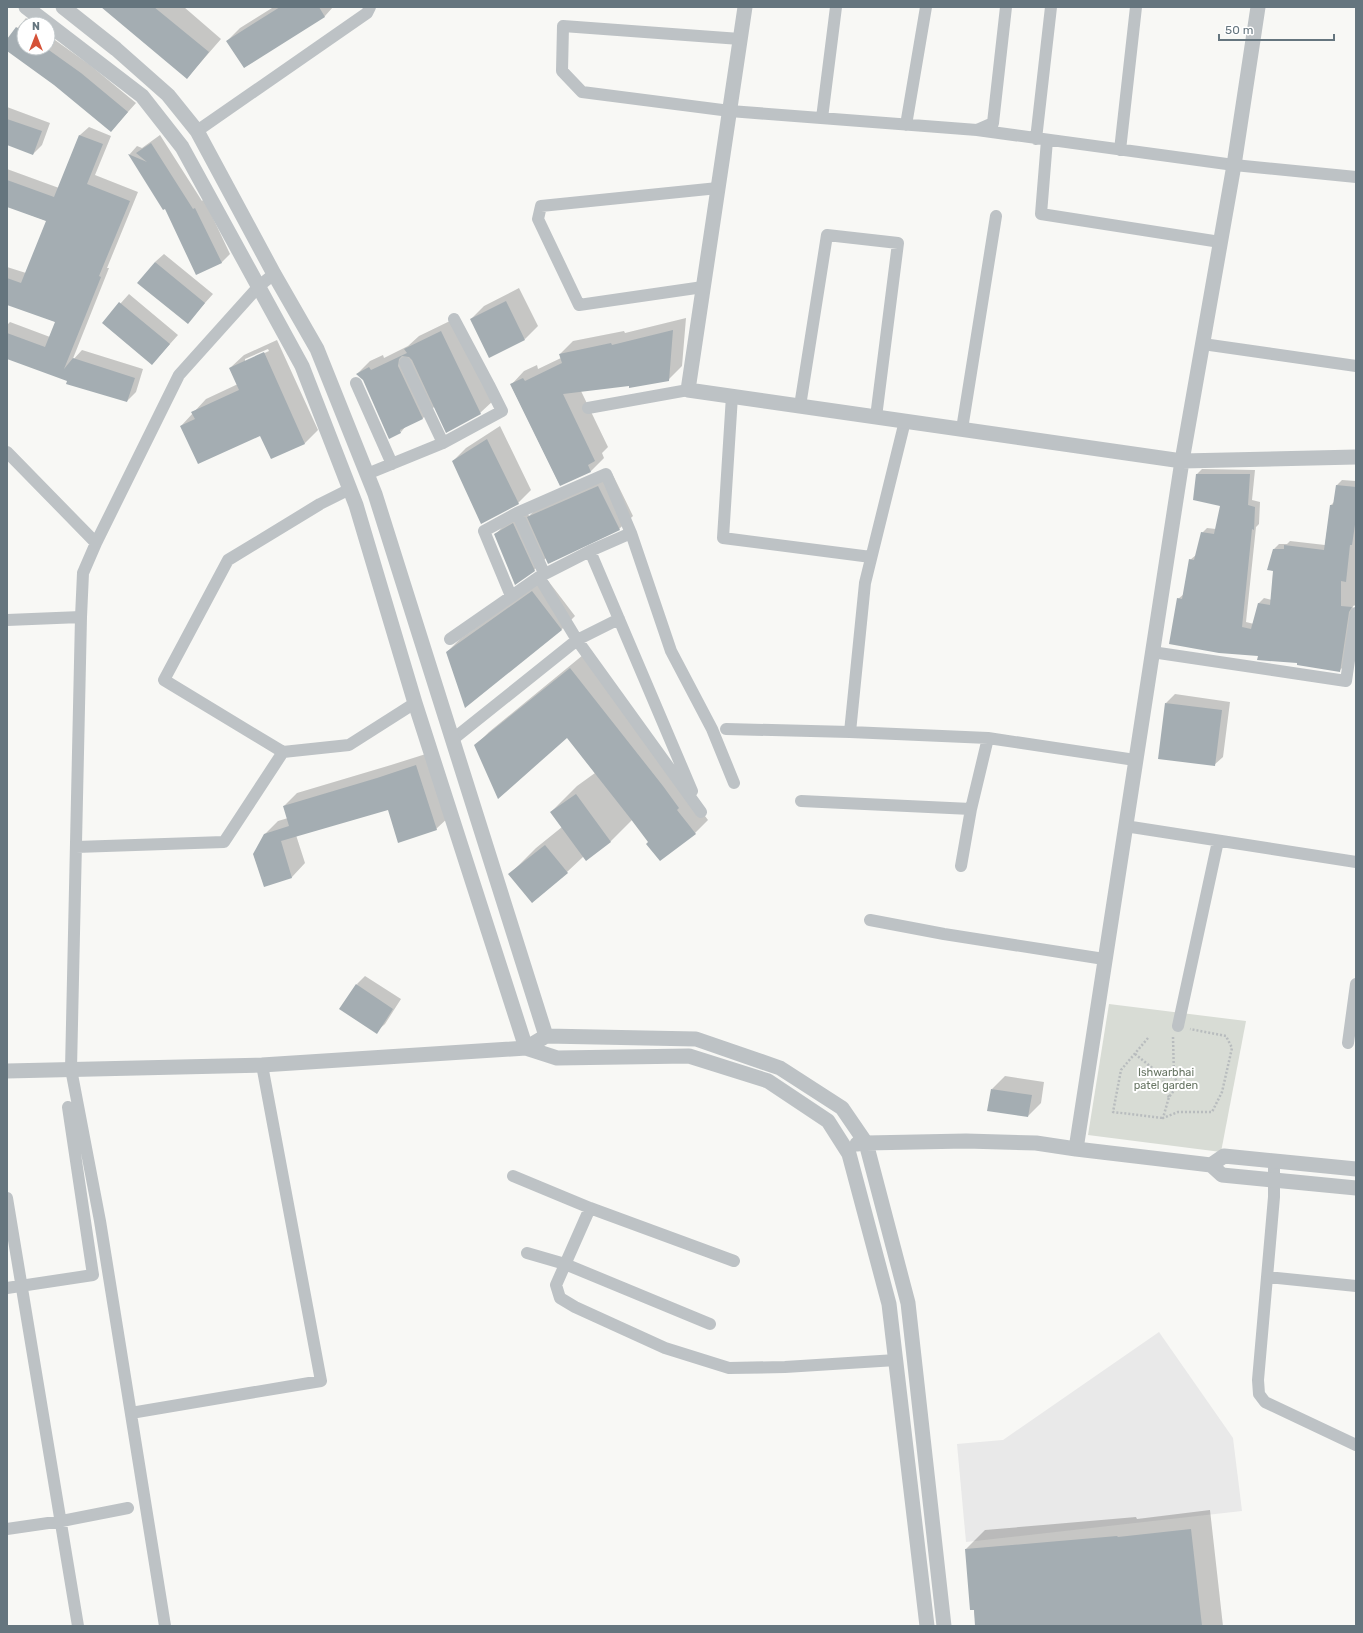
<svg xmlns="http://www.w3.org/2000/svg" width="1363" height="1633" font-family="Rubik,sans-serif">
  <style>
    .built { fill: #e9e9e9 }
    .green { fill: #d8dcd5 }
    .shadow { fill: #0003; fill-rule: evenodd }
    .building { fill: #a4adb2 }
    .lines { fill: none; stroke-linecap: round; stroke-linejoin: round }
    .path { stroke: #b8bcbe; stroke-width: 2.5; stroke-dasharray: 2 2; stroke-linecap: butt }
    .minor { stroke: #bdc2c5; stroke-width: 12 }
    .tertiary { stroke: #bdc2c5; stroke-width: 15 }
    .labels { text-anchor: middle; stroke-width: 4; stroke-linejoin: round; paint-order: stroke }
    .park-label { font-size: 11px; fill: #687664; stroke: #fff }
  </style>
  <rect width="100%" height="100%" fill="#f8f8f5"/>
  <!-- built -->
  <path class="built" d="M1159,1332L1233,1438L1242,1511L966,1542L957,1444L1003,1440Z"/>
  <!-- green -->
  <path class="green" d="M1109,1004L1246,1021L1221,1152L1088,1135Z"/>
  <!-- shadow -->
  <path class="shadow" d="M103,7H184L221,39L187,78Z
    M271,7H333L325,16L244,67L227,41L240,28L272,8Z
    M26,18L33,24H24V48H48V35L90,65L136,103L111,131L55,85L7,50V40Z
    M7,107L50,123L42,145L33,154L7,144Z
    M89,127L111,136L95,175L138,192L107,268H109L72,361L82,350L143,369L136,392L127,401L7,358V325L10,322L50,337L56,322L7,303V267L26,273L47,221L7,206V169L59,188L80,135Z
    M160,135L202,201L204,199L230,254L221,263L166,207L129,155L137,146L142,148Z
    M164,254L213,294L187,323L155,262Z
    M519,288L538,326L525,339L471,319L484,306Z
    M129,294L178,335L152,364L103,323Z
    M686,318L682,366L668,380L581,391L608,447L602,453L604,458L591,471L560,485L511,385L524,371L537,365L538,369L561,358L560,354L573,341L624,331L625,333Z
    M454,319L494,400L480,413L435,406L423,418L406,426L401,432L364,379L357,374L370,361L383,355L384,358L408,346L419,336Z
    M277,340L318,430L305,443L271,458L261,435L181,426L206,399L238,384L230,368L244,355ZM268,349L269,351L245,362V359Z
    M500,426L531,490L518,503L453,461L466,448Z
    M1202,469L1255,470L1252,500L1260,502L1259,524L1256,527L1246,622L1254,624L1259,603L1264,598L1272,600L1274,549L1279,544H1287L1290,541L1325,545L1331,505L1334,502L1337,485L1342,480L1356,481V605L1353,606L1344,666L1339,671L1299,662L1178,599L1184,594L1190,560L1196,555L1202,533L1207,528L1216,529L1222,505L1197,474Z
    M612,473L633,516L619,529L549,563L546,558L534,570L495,535L508,521L527,511L529,516L541,504Z
    M546,578L575,616L562,629L466,706L447,652L460,639Z
    M583,655L708,820L695,833L660,860L649,842L632,820L611,841L586,859L584,856L567,872L510,874L536,848L562,827L551,812L577,786L595,773L567,736L475,746L489,732Z
    M1175,694L1230,702L1223,757L1214,765L1166,703Z
    M429,753L450,816L436,829L388,809L296,835L305,863L292,877L264,885L265,834L278,821L288,818L284,806L297,793L391,765Z
    M365,976L401,999L385,1024L376,1032L357,984Z
    M1005,1076L1044,1082L1041,1103L1028,1116L992,1089Z
    M1210,1510L1223,1626H976L966,1549L985,1530L1136,1517L1137,1519Z"/>
  <!-- building -->
  <path class="building" d="M101,7H154L209,52L187,79Z
    M280,7H319L325,17L244,68L226,41Z
    M16,27L24,32V48H46L81,73L128,112L111,132L54,85L7,51V39Z
    M7,119L42,131L33,155L7,145Z
    M79,135L103,144L87,184L130,201L99,276L101,277L64,369L73,358L135,378L127,402L66,384L67,381L7,359V333L45,347L55,322L7,305V278L21,283L46,221L7,207V180L54,197Z
    M151,143L193,209L195,208L222,263L196,275L165,209L163,210L128,154L147,162L136,153Z
    M155,262L205,303L188,324L137,283Z
    M506,301L525,340L489,358L470,319Z
    M119,302L170,344L152,365L102,323Z
    M673,330L669,381L629,388V386L563,394L595,461L588,465L591,472L560,486L510,384L523,378L525,381L562,363L559,354L611,343L612,345Z
    M441,331L481,414L446,433L412,360L409,357L402,356L399,359L398,366L423,419L400,430L401,433L389,439L363,380L356,374L369,367L371,370L407,353L404,349Z
    M264,352L305,444L271,459L260,436L198,464L180,426L195,419L191,412L239,390L229,368Z
    M487,439L519,504L481,524L452,461Z
    M1196,474H1250L1248,505L1255,507L1254,530L1252,529L1242,627L1251,629L1258,603L1270,605L1273,571L1267,570L1273,549H1284V545L1324,550L1330,505H1333L1336,485L1356,487V518L1352,545H1350L1346,582L1341,581V606L1352,607L1349,612L1340,672L1297,665V663L1257,660L1258,656L1219,653L1169,644L1177,598L1182,599L1189,559L1194,560L1201,532L1214,534L1220,506L1193,500Z
    M598,486L620,530L548,564L527,517Z
    M513,523L535,571L515,585L494,534Z
    M532,591L562,630L465,708L446,652Z
    M570,668L663,786L679,808L677,810L696,834L660,861L646,844L648,842L630,818L567,738L498,799L474,745Z
    M1165,703L1222,710L1215,766L1158,759Z
    M416,765L437,830L398,843L388,810L281,841L292,878L264,887L253,854L264,834L289,826L283,806L377,778Z
    M576,794L611,842L586,861L550,812Z
    M545,845L568,873L532,903L508,874Z
    M356,984L393,1009L377,1034L339,1009Z
    M991,1089L1032,1095L1028,1117L987,1111Z
    M1191,1529L1202,1626H975L974,1610H970L965,1549L1117,1536L1118,1537Z"/>
  <g class="lines">
    <!-- path -->
    <path class="path" d="M1173,1037L1174,1077
      M1148,1038L1121,1070L1113,1112L1163,1118
      M1135,1054L1156,1071L1174,1077L1179,1084L1169,1097L1163,1118L1178,1112H1212L1222,1092L1232,1048L1226,1036L1190,1029
      M1169,1097L1163,1087L1164,1077H1172"/>
    <!-- minor -->
    <path class="minor" d="M740,39L563,26L562,71L582,92L730,111L977,130L1234,165L1356,177
      M822,118L836,7
      M906,125L926,7
      M977,130L993,123L1006,7
      M197,131L367,13L370,7
      M1036,139L1051,7
      M1047,140L1041,214L1220,242
      M1120,150L1136,7
      M703,287L579,305L538,219L541,206L718,188
      M1203,344L1356,366
      M405,363L443,443
      M356,383L392,464
      M732,396L723,538L871,557
      M800,406L827,235L898,243L876,417
      M588,408L688,390
      M905,421L865,583L850,732L988,738L1135,760
      M962,429L996,216
      M7,452L96,543
      M367,474L443,443L502,411L489,385L454,319
      M517,513L544,573
      M590,551L692,791
      M511,596L484,531L517,513L606,474L631,533
      M619,619L577,640L539,577L590,551L631,533L671,651L712,729L734,783
      M7,620L81,617
      M450,639L539,577
      M1152,652L1346,681L1356,613
      M726,729L850,732
      M452,740L577,640L701,812
      M283,752L164,680L228,560L320,504L350,489
      M801,801L971,809
      M1125,826L1356,862
      M76,847L224,842L283,752L349,745L415,703
      M961,866L971,809L988,738
      M870,920L944,934L1104,959
      M1178,1026L1218,841
      M1348,1043L1356,984
      M1274,1162V1197L1258,1380L1259,1394L1265,1402L1356,1445
      M513,1176L590,1208
      M7,1198L78,1626
      M527,1253L565,1264L710,1324
      M734,1261L590,1208L556,1285L560,1298L575,1307L665,1348L729,1368L785,1367L896,1360
      M1267,1277L1356,1286
      M7,1288L93,1275L68,1107
      M131,1413L321,1381L262,1065
      M7,1529L62,1521L128,1508
      M165,1626L100,1221L71,1069L81,617L83,573L96,543L179,375L259,286L274,274"/>
    <!-- tertiary -->
    <path class="tertiary" d="M26,7L142,96L182,147L302,366L356,505L415,703L526,1048L557,1058L689,1056L768,1081L828,1121L849,1154L889,1304L927,1626
      M63,7L116,49L168,95L197,131L274,274L317,349L375,494L546,1036
      M745,7L688,390L1182,461L1356,457
      M7,1071L262,1065L526,1048L546,1036L696,1039L780,1068L842,1108L866,1143L908,1303L944,1626
      M857,1144L866,1143L966,1141L1036,1143L1076,1149L1211,1165L1222,1175L1356,1188
      M1076,1149L1182,461L1234,165L1258,7
      M1211,1165L1224,1156L1356,1169"/>
  </g>
  <g class="labels">
    <!-- park labels -->
    <g class="park-label">
      <text x="1166" y="1076">Ishwarbhai<tspan x="1166" dy="13">patel garden</tspan></text>
    </g>
  </g>
  <!-- border -->
  <rect width="1363" height="1633" fill="none" stroke="#65757e" stroke-width="16"/>
  <!-- north arrow -->
  <g transform="translate(36 36)"><circle r="19" fill="#ffffff" stroke="#c1c8cb"/>
  <path d="M0-3L7 15L0 10L-7 15Z" fill="#d55238"/>
  <text y="-6" font-size="11" font-weight="bold" text-anchor="middle" fill="#65757e">N</text>
  </g>
  <!-- scale -->
  <path d="M1219 34v6h115v-6" fill="none" stroke="#65757e" stroke-width="2"/>
  <text x="1225" y="34" font-size="12" fill="#65757e" stroke="#ffffff" stroke-width="3" paint-order="stroke">50 m</text>
</svg>
